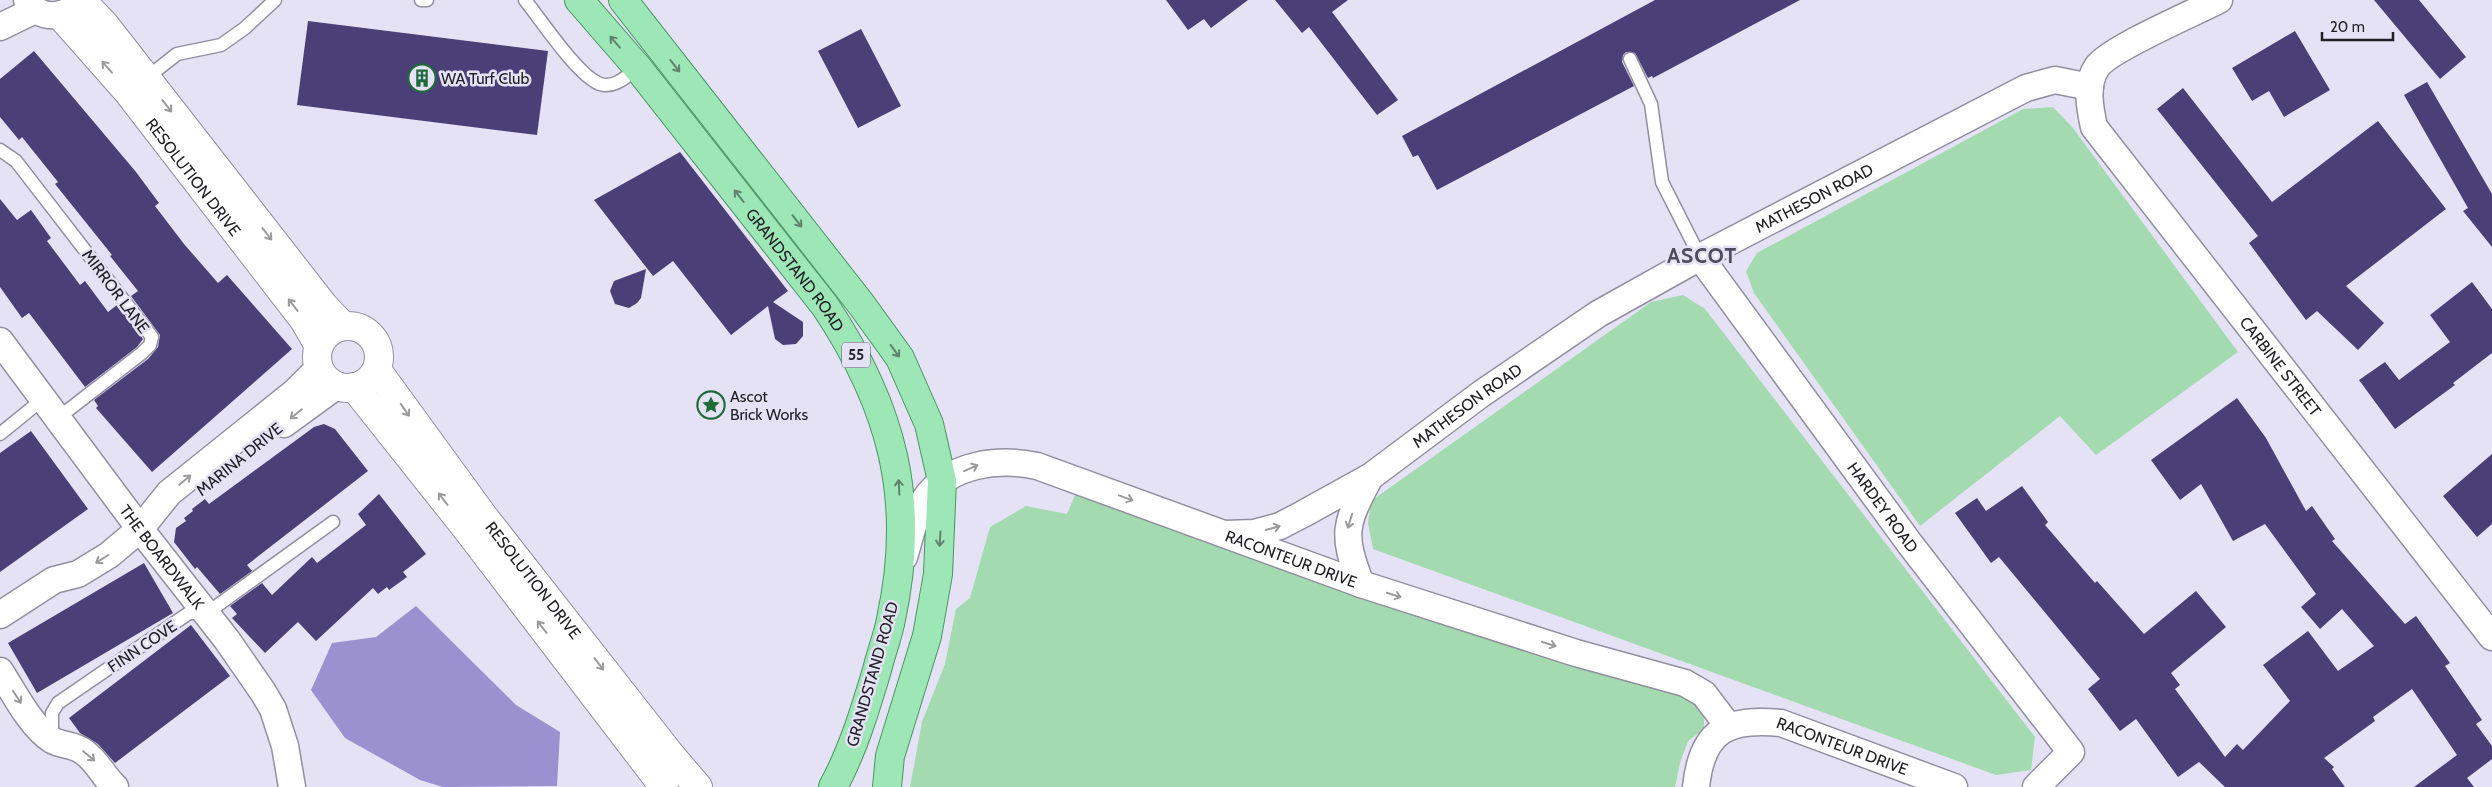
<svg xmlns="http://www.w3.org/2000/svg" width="2492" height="787" font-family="Cabin,sans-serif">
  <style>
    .green { fill: #a3dab0 }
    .water { fill: #9b90d0 }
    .building { fill: #4b3f78 }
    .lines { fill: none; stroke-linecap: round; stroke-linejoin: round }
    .lane-casing { stroke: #928fa1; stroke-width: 15 }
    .street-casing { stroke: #928fa1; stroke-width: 29 }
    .secondary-casing { stroke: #928fa1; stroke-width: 30 }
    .primary-casing { stroke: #479663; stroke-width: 30 }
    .lane { stroke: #fff; stroke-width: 12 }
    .street { stroke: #fff; stroke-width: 26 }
    .secondary { stroke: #fff; stroke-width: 28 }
    .primary { stroke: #9de6b5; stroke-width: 28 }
    .oneway { stroke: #5f836e }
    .oneway2 { stroke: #9b9b9e }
    .labels { text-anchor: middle; stroke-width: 5; stroke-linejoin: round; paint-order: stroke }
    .shield { fill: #e5e2f5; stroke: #5c5a65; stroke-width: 1 }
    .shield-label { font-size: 15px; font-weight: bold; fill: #212027 }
    .poi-label { font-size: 16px; fill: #212027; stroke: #e5e2f5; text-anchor: start }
    .street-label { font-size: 16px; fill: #212027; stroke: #e5e2f5 }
    .district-label { font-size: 21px; font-weight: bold; letter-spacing: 1px; fill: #4f4c5c; stroke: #e5e2f5 }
  </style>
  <rect width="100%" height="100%" fill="#e5e2f5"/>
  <!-- green -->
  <path class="green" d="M2053,107L2073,128L2238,352L2096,455L2060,416L1920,526L1754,293L1746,271L1757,253L2023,109Z
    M1683,295L1705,309L2035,737L2031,770L1996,775L1373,549L1368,523L1371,501L1651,302Z
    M1081,481L1361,584L1693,701L1704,710V729L1688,741L1680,763L1675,787H910L922,722L945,664L956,609L970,598L990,527L1026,506L1067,514Z"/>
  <!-- water -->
  <path class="water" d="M416,606L516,705L560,732L557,786L443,787L420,780L345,738L311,690L332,643L376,637Z"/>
  <!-- building -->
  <path class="building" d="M1166,0H1248L1211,28L1204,19L1188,30Z
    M1275,0H1348L1332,12L1398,100L1377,115L1309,27L1302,33Z
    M1655,0H1800L1653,78L1652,76L1648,78L1635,53L1626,52L1623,55L1622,62L1634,86L1437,190L1418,155L1413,157L1402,136Z
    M2374,0H2419L2466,57L2440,79Z
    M308,21L548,51L537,135L297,105Z
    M861,29L901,106L858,128L818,51Z
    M2295,31L2330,90L2284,117L2269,91L2252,101L2232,68Z
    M34,51L136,172L159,203L155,206L184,244L218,283L227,275L292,349L152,472L96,408L98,406L94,400L148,359L158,347L160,335L131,296L138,291L110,256L112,255L55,184L58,182L22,137L19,140L0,117V79Z
    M2427,82L2492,194V247L2463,211L2468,208L2404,95Z
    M2183,88L2272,202L2378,121L2446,209L2346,286L2384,323L2358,350L2317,311L2306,320L2249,243L2258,236L2157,109Z
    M680,152L788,291L773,302L803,322V336L796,344L783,345L775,339L768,306L731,335L673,261L653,276L594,200Z
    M0,199L17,220L31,210L51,238L47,241L80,285L85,281L108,312L117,305L143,339L137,347L85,387L29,313L22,318L0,287Z
    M646,269L641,298L637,303L629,308L615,304L610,291L614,281Z
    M2472,282L2492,309V353L2453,383L2455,385L2395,429L2359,380L2385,362L2399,380L2450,342L2430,315Z
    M2237,398L2266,438L2306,511L2312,506L2335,539L2332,541L2405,624L2416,616L2450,663L2445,666L2482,720L2476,724L2492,746V759L2467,778L2474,787H2414L2457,755L2412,689L2373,717L2375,721L2324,758L2334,767L2332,769L2345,787H2225L2199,762L2178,777L2136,719L2120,731L2088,689L2100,679L1999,557L1991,563L1955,513L1977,498L1986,511L2022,486L2048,522L2045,525L2095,583L2097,581L2144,634L2196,591L2226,627L2171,673L2180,685L2175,689L2225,757L2237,744L2243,750L2290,701L2263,665L2308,631L2338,671L2374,646L2342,609L2320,629L2301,607L2316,594L2265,524L2233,541L2201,484L2180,500L2151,460Z
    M324,424L335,429L368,471L247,565L252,571L220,594L197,567L195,569L174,542L176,528L186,521L184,518L193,511L192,509L205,499L209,504L314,427Z
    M31,431L88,509L0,572V453Z
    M2492,454V524L2477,537L2443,496Z
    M379,494L426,554L403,572L407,577L389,590L387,587L378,594L373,588L316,641L298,622L265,653L232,618L237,614L230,606L262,583L272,595L312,557L317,563L366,525L358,514Z
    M144,563L173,613L37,693L8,643Z
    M191,625L230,676L115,763L98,744L80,733L69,718Z"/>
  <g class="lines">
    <!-- lane casing -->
    <g class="lane-casing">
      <path id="lane" d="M421,0H427
        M525,0C541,20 578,76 600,84C614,89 627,76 638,68
        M1630,59L1651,104L1662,182L1700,257
        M144,80L177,54L221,45L245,28L275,0
        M0,150L16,161L152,337L150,345L142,353L58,418
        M0,434L43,399
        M52,739V713L58,703L189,613H207L333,522"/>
    </g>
    <!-- street casing -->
    <g class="street-casing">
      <g id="street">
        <path d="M27,0C38,20 65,20 78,2"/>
        <path id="s1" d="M2219,0C2196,12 2109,49 2097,67C2085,84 2090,109 2094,127L2492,637"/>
        <path d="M0,27L35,10"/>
        <path id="s2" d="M1700,257L1910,544L2071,752L2036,787"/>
        <path id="s3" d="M0,341L140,529L227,640L263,692L273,709L285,746L292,787"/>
        <path d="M284,424L336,386"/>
        <path id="s4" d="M1225,534L1254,533L1280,526L1303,514L1370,477L1481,394L1598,314L1700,257L2026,88L2055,80L2090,87"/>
        <path id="s5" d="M904,557C910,538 914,515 925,499C950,463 999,458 1037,466L1361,584L1576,653L1685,683L1704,694L1729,727"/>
        <path d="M1361,584C1341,533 1345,524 1370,477"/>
        <path d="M0,615L54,580L78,574L109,555L140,529L169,493L295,392L319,368"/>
        <path d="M0,671C13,691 31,727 52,740C62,746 74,744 84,752C98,762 103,776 115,787"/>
        <path id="s6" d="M1696,787C1702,730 1727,718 1781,723L1954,787"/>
      </g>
    </g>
    <!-- secondary casing -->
    <g class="secondary-casing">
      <g id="secondary">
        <path d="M81,0L105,25L324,306L343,326"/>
        <path id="s7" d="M60,15L128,92L304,320L319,346"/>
        <circle cx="348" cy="357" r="31"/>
        <path id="s8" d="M377,370L484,517L669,753L698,787"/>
        <path d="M354,387L466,528L664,787"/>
      </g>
    </g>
    <!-- primary casing -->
    <g class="primary-casing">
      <g id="primary">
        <path id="s9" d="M579,0L638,68L825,306C892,406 917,500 891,619C888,636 881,653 877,670C865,710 853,750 833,787"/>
        <path d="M623,0L861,304L900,358L929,424L942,481L938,574L927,636L890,756L887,787"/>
      </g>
    </g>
    <!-- lane -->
    <use href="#lane" class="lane"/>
    <!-- street -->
    <use href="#street" class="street"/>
    <!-- secondary -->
    <use href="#secondary" class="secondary"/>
    <!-- primary -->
    <use href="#primary" class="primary"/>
  </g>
  <!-- one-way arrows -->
  <defs><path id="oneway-shaft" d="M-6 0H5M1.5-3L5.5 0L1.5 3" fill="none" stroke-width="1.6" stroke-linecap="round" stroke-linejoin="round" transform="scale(1.25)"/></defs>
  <g class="oneway">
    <use href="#oneway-shaft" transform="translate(615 42) rotate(-131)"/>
    <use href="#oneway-shaft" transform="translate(675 66) rotate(52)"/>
    <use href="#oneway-shaft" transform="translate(739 196) rotate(-128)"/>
    <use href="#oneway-shaft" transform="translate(797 221) rotate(52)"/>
    <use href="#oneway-shaft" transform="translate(895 351) rotate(54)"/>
    <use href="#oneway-shaft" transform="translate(899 487) rotate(-93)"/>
    <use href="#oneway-shaft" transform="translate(940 539) rotate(94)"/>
  </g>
  <g class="oneway2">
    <use href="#oneway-shaft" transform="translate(107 67) rotate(-131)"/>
    <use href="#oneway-shaft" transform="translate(167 106) rotate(52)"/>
    <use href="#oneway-shaft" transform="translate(267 234) rotate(52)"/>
    <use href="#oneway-shaft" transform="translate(293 305) rotate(-128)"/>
    <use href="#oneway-shaft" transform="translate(405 410) rotate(55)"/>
    <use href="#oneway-shaft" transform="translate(296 414) rotate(141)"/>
    <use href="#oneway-shaft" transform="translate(971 468) rotate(-24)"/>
    <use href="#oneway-shaft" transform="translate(185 480) rotate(-40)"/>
    <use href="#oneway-shaft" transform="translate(1126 498) rotate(20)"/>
    <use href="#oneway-shaft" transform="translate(443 499) rotate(-128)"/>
    <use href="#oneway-shaft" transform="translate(1350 521) rotate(107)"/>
    <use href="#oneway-shaft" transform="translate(1273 528) rotate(-16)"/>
    <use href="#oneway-shaft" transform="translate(102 559) rotate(148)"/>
    <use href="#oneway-shaft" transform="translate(1394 595) rotate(18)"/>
    <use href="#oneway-shaft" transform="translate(542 627) rotate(-128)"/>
    <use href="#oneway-shaft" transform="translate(1549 644) rotate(18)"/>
    <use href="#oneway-shaft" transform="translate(599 664) rotate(52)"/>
    <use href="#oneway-shaft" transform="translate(17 697) rotate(56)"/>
    <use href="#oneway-shaft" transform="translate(89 756) rotate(40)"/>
  </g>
  <!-- icons -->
  <defs>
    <g id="building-ring" transform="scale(1.4375)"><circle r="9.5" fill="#e5e2f5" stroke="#1e6b3a" stroke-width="1.5"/><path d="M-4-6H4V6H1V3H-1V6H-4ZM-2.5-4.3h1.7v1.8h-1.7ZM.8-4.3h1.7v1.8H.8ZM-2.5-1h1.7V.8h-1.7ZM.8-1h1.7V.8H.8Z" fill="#1e6b3a"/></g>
    <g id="sight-ring" transform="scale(1.4375)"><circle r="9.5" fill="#e5e2f5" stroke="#1e6b3a" stroke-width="1.5"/><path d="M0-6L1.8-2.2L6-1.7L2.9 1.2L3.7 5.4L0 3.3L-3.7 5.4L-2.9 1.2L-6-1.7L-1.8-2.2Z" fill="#1e6b3a"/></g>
  </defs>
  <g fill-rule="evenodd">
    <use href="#building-ring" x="422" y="78"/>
    <use href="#sight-ring" x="711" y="405"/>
  </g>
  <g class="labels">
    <!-- shield labels -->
    <rect class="shield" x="842" y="342.5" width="28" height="25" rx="4"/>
    <g class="shield-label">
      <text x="856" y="360">55</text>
    </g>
    <!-- poi labels -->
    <g class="poi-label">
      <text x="441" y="84">WA Turf Club</text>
      <text x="730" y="402">Ascot<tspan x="730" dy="18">Brick Works</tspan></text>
    </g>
    <!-- street labels -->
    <g class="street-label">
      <text dy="6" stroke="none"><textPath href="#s7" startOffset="210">RESOLUTION DRIVE</textPath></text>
      <text dy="6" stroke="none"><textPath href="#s4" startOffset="684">MATHESON ROAD</textPath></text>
      <text dy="6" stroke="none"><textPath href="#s9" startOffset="346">GRANDSTAND ROAD</textPath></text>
      <text transform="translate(116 291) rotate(53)" y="6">MIRROR LANE</text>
      <text dy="6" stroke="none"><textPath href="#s1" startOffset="505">CARBINE STREET</textPath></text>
      <text dy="6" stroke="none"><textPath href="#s4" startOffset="279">MATHESON ROAD</textPath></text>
      <text transform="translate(239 459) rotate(-39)" y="6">MARINA DRIVE</text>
      <text dy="6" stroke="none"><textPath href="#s2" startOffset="310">HARDEY ROAD</textPath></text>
      <text dy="6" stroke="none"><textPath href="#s3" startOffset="270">THE BOARDWALK</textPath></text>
      <text dy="6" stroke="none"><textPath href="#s5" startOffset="456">RACONTEUR DRIVE</textPath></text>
      <text dy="6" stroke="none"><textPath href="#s8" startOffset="262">RESOLUTION DRIVE</textPath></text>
      <text transform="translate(142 646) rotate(-34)" y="6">FINN COVE</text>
      <text transform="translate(872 674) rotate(-74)" y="6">GRANDSTAND ROAD</text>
      <text dy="6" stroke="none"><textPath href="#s6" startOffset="190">RACONTEUR DRIVE</textPath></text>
    </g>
    <!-- district labels -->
    <g class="district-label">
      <text x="1702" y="263">ASCOT</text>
    </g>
  </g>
  <!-- scale -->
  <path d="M2322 32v8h71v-8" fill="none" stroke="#212027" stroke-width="2.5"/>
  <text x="2330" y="32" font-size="15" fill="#212027" stroke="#e5e2f5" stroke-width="4" paint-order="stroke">20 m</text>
</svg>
